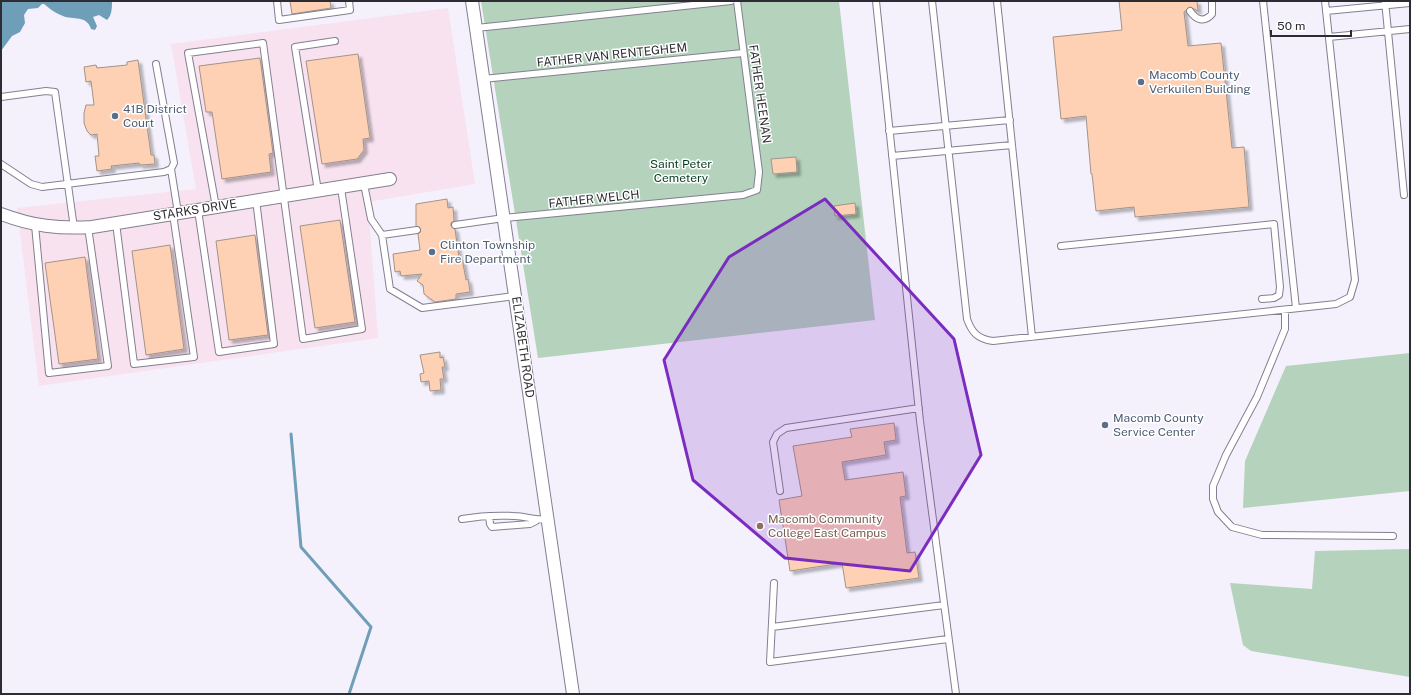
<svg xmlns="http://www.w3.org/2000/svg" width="1411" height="695" font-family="'Public Sans',sans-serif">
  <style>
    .industrial { fill: #f8e2ef }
    .green { fill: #b4d2bc }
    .water { fill: #6f9eb8 }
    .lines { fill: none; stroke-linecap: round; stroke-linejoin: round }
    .stream { stroke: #6f9eb8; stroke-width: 3 }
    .building { fill: #fed1b4; stroke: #a49388; filter: url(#shadow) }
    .service-casing { stroke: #837f90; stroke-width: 8 }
    .minor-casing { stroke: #837f90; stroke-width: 14 }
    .service { stroke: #fff; stroke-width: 6 }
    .minor { stroke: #fff; stroke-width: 12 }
    .marked { fill: #7b2cbf; fill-opacity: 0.2; stroke: #7b2cbf; stroke-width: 3; stroke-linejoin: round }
    .service-dot { fill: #5c6f8a; stroke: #fff; stroke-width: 1.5 }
    .education-dot { fill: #8d6e63; stroke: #fff; stroke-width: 1.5 }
    .labels { text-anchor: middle; stroke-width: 3; stroke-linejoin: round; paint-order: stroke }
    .street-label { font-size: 12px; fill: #2d2c33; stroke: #fff }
    .service-label { font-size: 12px; fill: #4e5e75; stroke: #fff; text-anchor: start }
    .park-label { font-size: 12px; fill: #043b1e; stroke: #fff }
    .education-label { font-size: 12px; fill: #785e54; stroke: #fff; text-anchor: start }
  </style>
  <defs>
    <filter id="shadow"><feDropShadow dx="3.5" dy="3.5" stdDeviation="1" flood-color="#0004"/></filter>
  </defs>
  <rect width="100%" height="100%" fill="#f4f1fc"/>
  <!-- industrial -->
  <path class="industrial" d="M448,8L475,184L368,202L378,338L39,386L17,208L196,189L171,44Z"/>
  <!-- green -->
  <path class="green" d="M481,1H839L875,320L538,358Z
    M1410,353V491L1243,508L1245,461L1286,366Z
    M1410,549V677L1251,651L1243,645L1230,583L1312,589L1315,551Z"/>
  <!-- water -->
  <path class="water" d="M1,1H112C112,8 112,15 107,20L99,15L93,17L97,26L95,30L91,29C87,15 73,20 63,16C55,13 50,9 44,4H42L38,8L28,9L24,15L25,23L20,32L12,36L1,51Z"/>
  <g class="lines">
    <!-- stream -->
    <path class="stream" d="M291,434L301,547L371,627L349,694"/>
  </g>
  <!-- building -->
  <path class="building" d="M290,1H330L331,8L292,14Z
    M1119,1H1197L1198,11L1190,7L1184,12L1188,46L1221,43L1232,148L1244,147L1249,207L1135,217L1134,207L1096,211L1092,174H1091L1086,116L1061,119L1053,37L1122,30Z
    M358,54L370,138L363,139L364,150L357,159L322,164L306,61Z
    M260,58L273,153L269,154L271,172L222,179L212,112H206L199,66Z
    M138,60L151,155H154L155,164L140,165L139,163L111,166L112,169L97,171L95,156H99L97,134L91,135L87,131L84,123V113L86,105H94L91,81L86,82L84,67L96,65L97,68L127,65V62Z
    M796,157L797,172L773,174L771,159Z
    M447,199L448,208L453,207L454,221L451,223V226L455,229L459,258H462L466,280L468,279L470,292L456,294V299L435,302L424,294L423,285L417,281L422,274L401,276L400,271L395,272L393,254L420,250L418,234L421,230L416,226V204Z
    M855,203L856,214L835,216L834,206Z
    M340,220L355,322L315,328L300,226Z
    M255,235L268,335L229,340L216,241Z
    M170,245L184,349L146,355L132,251Z
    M85,257L98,359L59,364L45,263Z
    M440,352V358L443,357L445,367H442L444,379H440L441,390L430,391L429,381L421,382L420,374L424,373L420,355Z
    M894,423L896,440L884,442L886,455L842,462L845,480L903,472L906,496L900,497L907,553L915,552L919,578L846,588L842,563L790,571L779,500L802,496L793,446L852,437L850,429Z"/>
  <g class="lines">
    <!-- service casing -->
    <g class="service-casing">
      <path id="service" d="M277,1L279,20L350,10L349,1
        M876,1L920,421L956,694
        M932,1L967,319C972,333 978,339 993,341L1336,304L1350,297L1355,280L1325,1
        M997,1L1032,337
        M1263,1L1296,308
        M1385,1L1404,195
        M1190,11C1196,20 1204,23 1212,14V1
        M1326,11L1410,3
        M476,28L731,1
        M1329,37L1410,29
        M483,79L743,53
        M1,97L46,91L55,92L74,228
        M889,131L1010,120
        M892,156L1012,145
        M1,164L31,184L42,187L164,172L171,169L174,163L156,64
        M171,169L178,213
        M364,184L371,219L382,235L390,289L422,308L515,296
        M318,191L295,47L335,41
        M216,207L188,53L263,43L303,339L362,329L341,188
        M198,210L219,352L274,344L256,200
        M116,223L134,364L194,357L173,214
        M35,225L49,373L108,366L88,227
        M455,225L504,218L743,195L757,190L759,172L737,1
        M382,235L417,230
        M1061,246L1274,224L1280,287L1279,295L1274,298L1262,299
        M1285,310V329L1257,397L1226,455L1213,486V499L1218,512L1232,527L1262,535L1393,536
        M780,491L773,442L777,434L786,428L919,408
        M489,516L490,524L492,527L530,524L536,521
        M462,519C479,516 496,515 514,516C528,516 533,521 548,519
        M774,583L770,662L948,639
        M772,627L944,605"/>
    </g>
    <!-- minor casing -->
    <g class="minor-casing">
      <path id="minor" d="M472,1L573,694
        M1,214C33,226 58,229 92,227L390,179"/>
    </g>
    <!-- service -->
    <use href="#service" class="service"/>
    <!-- minor -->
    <use href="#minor" class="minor"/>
  </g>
  <!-- marked area -->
  <path class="marked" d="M825,199L954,339L981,455L910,571L785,558L693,480L664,360L729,257Z"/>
  <!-- markers -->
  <g class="service-dot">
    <circle cx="1141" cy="82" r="4"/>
    <circle cx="115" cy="116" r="4"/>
    <circle cx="432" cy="252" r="4"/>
    <circle cx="1105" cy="425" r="4"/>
  </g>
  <circle class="education-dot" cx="760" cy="526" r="4"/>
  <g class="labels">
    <!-- street labels -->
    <g class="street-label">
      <text transform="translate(612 55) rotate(-6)" y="4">FATHER VAN RENTEGHEM</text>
      <text transform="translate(760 94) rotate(82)" y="4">FATHER HEENAN</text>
      <text transform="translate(594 199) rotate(-6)" y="4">FATHER WELCH</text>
      <text transform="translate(195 210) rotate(-9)" y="4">STARKS DRIVE</text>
      <text transform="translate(523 347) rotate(82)" y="4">ELIZABETH ROAD</text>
    </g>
    <!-- service labels -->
    <g class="service-label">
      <text x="1149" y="79">Macomb County<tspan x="1149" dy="14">Verkuilen Building</tspan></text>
      <text x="123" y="113">41B District<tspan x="123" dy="14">Court</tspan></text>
      <text x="440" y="249">Clinton Township<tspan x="440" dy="14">Fire Department</tspan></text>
      <text x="1113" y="422">Macomb County<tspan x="1113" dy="14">Service Center</tspan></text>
    </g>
    <!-- park labels -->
    <g class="park-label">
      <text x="681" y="168">Saint Peter<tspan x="681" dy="14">Cemetery</tspan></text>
    </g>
    <!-- education labels -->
    <g class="education-label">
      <text x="768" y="523">Macomb Community<tspan x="768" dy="14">College East Campus</tspan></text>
    </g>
  </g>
  <!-- border -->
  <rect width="1411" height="695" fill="none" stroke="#2d2c33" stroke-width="4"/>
  <!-- scale -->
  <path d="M1271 30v6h80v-6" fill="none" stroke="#2d2c33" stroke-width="2"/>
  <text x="1277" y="30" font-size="12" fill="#2d2c33" stroke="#ffffff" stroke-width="3" paint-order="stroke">50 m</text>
</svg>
